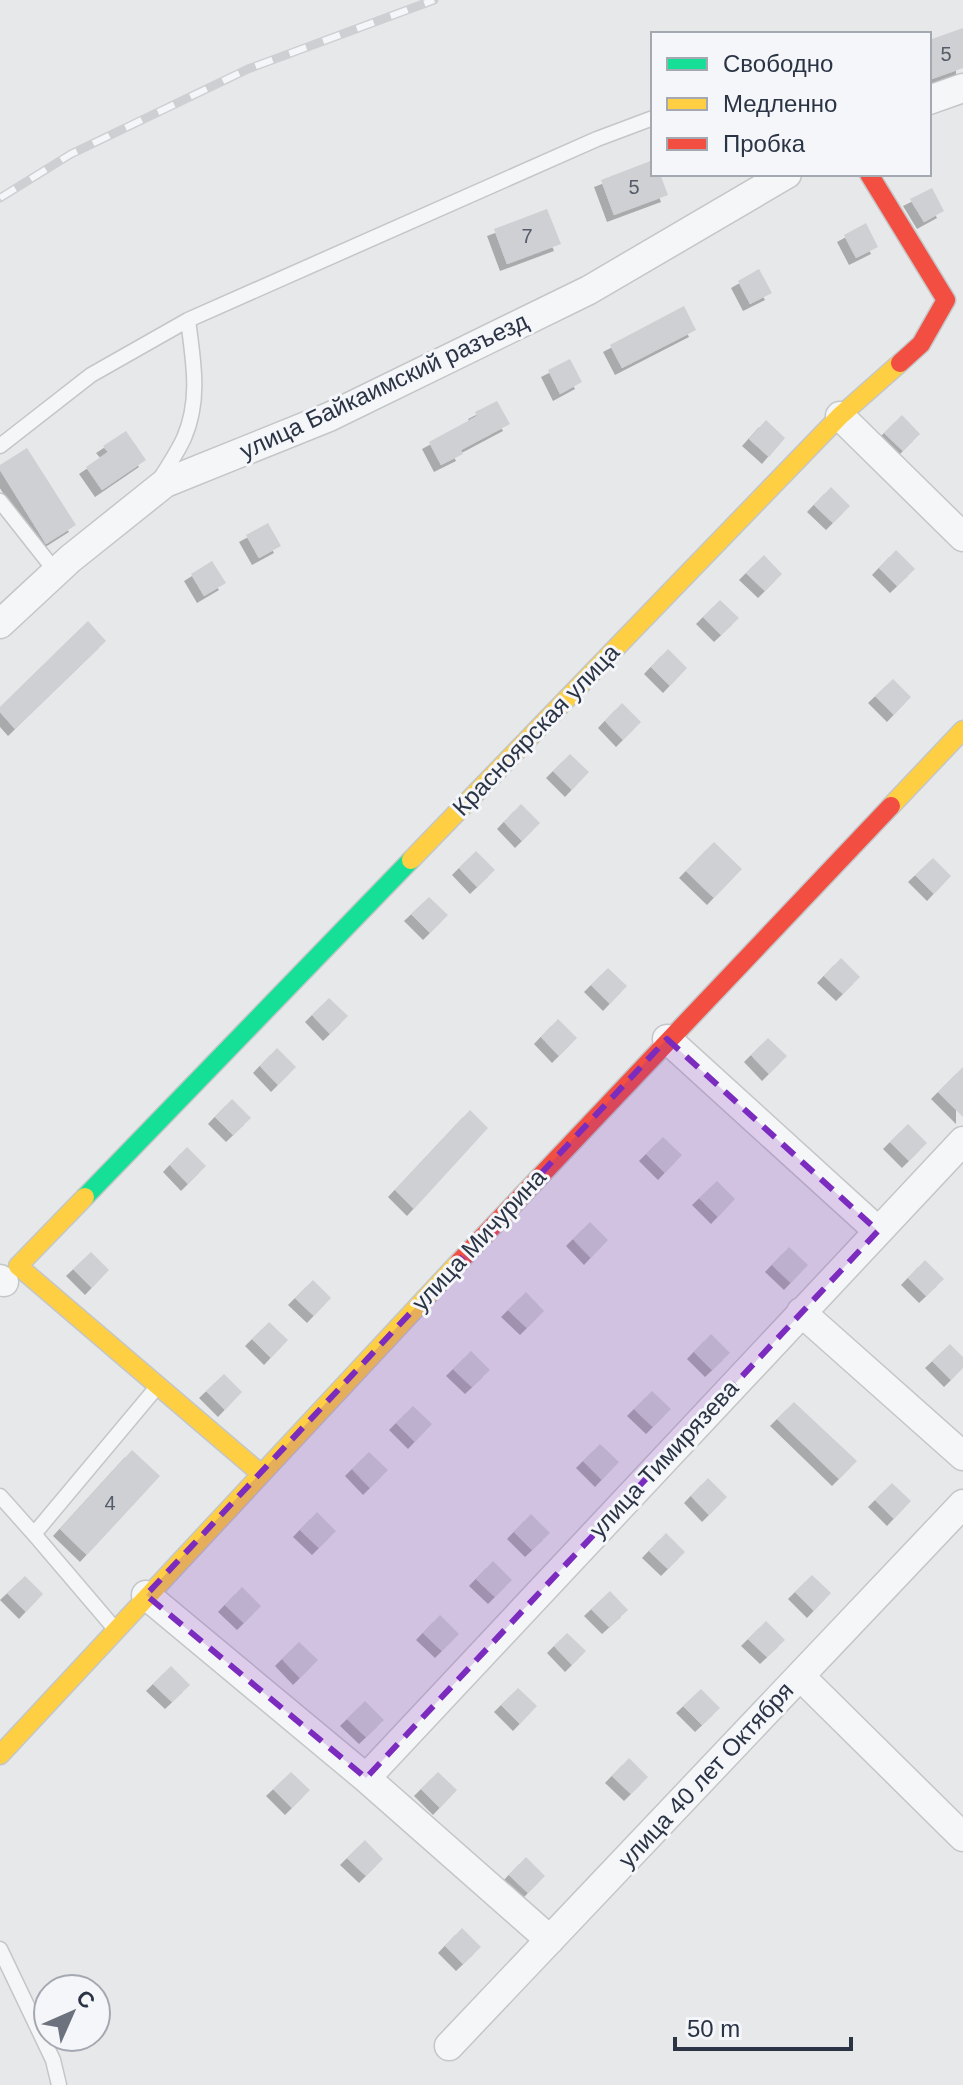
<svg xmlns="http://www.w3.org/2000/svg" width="963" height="2085" font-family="Arial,sans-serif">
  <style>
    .building { fill: #ced0d3; filter: url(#shadow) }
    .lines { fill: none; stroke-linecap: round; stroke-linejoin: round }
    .lane-casing { stroke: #c4c6c8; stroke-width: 17 }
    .street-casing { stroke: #c4c6c8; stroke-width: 31 }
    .fast-casing { stroke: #c4c6c8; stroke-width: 21 }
    .slow-casing { stroke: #c4c6c8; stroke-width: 21 }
    .jam-casing { stroke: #c4c6c8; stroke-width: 21 }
    .lane { stroke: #f5f6f7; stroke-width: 14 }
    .street { stroke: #f5f6f7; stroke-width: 28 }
    .fast { stroke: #16e098; stroke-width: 18 }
    .slow { stroke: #ffcf43; stroke-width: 18 }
    .jam { stroke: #f24e42; stroke-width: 18 }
    .rail-casing { stroke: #cecfd2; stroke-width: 9 }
    .rail { stroke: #f4f6f9; stroke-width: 6; stroke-dasharray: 18; stroke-linecap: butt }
    .marked { fill: #7b2cbf; fill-opacity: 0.2; stroke: #7b2cbf; stroke-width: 6; stroke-dasharray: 16 10; stroke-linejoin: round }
    .labels { text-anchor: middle; stroke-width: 6; stroke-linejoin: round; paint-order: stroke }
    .number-label { font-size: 20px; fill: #545c69 }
    .street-label { font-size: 24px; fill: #2b3445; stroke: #f4f6f9 }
  </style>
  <defs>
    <filter id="shadow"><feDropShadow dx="-7" dy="7" stdDeviation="0" flood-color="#0004"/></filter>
  </defs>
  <rect width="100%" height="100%" fill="#e6e8ea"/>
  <!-- building -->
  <path class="building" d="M963,28V68L929,80V40Z
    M653,160V174H660L668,195L614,215L601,180Z
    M932,188L944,211L924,222L910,199Z
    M547,209L561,244L507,264L494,229Z
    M866,223L878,247L856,258L844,235Z
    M759,269L772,293L750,304L738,281Z
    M684,306L696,330L622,368L610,345Z
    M570,359L582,382L560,394L548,370Z
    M497,401L510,424L461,450L463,454L441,465L429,442L477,416L475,412Z
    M902,415L920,434L903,451L884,433Z
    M766,420L785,438L769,457L749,439Z
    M126,431L146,460L102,490L86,467L108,452L103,446Z
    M27,448L76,525L46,544L0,470V465Z
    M831,487L850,506L833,523L814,505Z
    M268,523L281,546L259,558L246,535Z
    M896,550L915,569L897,586L879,568Z
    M764,555L782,574L765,591L746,573Z
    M212,561L226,583L204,596L191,574Z
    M720,600L739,618L721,635L703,617Z
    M88,621L106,641L15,729L0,712V707Z
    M668,649L687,668L670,686L651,667Z
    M893,679L911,697L894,715L875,696Z
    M622,703L641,722L623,740L605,721Z
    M570,754L589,772L572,790L553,771Z
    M521,804L540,823L522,841L504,822Z
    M714,842L742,869L714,898L686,871Z
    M476,851L495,870L477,887L459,868Z
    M933,858L951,876L934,894L915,875Z
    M429,897L448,915L430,933L411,914Z
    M841,958L860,977L843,994L824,976Z
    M608,968L627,986L610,1004L591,985Z
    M329,998L348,1016L330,1034L312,1015Z
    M558,1019L577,1038L559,1056L541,1037Z
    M768,1038L787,1056L769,1074L751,1055Z
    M277,1048L296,1067L278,1085L260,1066Z
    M963,1067V1117L938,1092Z
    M232,1099L251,1118L233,1135L215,1117Z
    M470,1110L488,1128L414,1209L395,1190Z
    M908,1124L927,1143L909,1161L890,1142Z
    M663,1137L682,1155L665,1173L646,1154Z
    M187,1147L206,1166L188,1184L170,1165Z
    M717,1181L735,1199L718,1217L699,1198Z
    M590,1222L608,1240L591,1258L573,1239Z
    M789,1247L808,1265L791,1283L772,1265Z
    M91,1252L109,1270L92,1288L73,1269Z
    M925,1260L944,1279L926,1296L908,1278Z
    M313,1280L331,1298L314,1316L295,1298Z
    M526,1292L544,1311L527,1328L508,1310Z
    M269,1322L288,1340L271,1358L252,1339Z
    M711,1334L730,1353L712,1370L694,1352Z
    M950,1344L963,1357V1368L951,1380L932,1361Z
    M471,1351L490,1370L472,1387L453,1369Z
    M224,1374L242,1392L225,1410L206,1391Z
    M652,1391L671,1409L653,1427L634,1409Z
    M794,1402L857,1461L839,1479L777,1419Z
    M413,1406L432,1424L415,1442L396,1423Z
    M600,1444L619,1462L602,1480L583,1461Z
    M132,1450L160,1476L87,1555L60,1529Z
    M369,1452L388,1470L370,1488L352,1469Z
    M708,1478L727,1497L709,1515L691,1496Z
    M892,1483L911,1501L894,1519L875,1500Z
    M317,1512L336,1531L319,1548L300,1530Z
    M531,1514L550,1533L532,1550L514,1532Z
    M666,1533L685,1552L668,1569L649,1551Z
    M493,1561L512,1580L495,1597L476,1579Z
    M812,1575L831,1593L814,1611L795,1592Z
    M25,1576L43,1594L26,1612L7,1593Z
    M242,1587L261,1606L244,1623L225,1605Z
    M610,1591L628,1610L609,1627L591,1609Z
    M440,1615L459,1634L442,1651L423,1633Z
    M766,1621L785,1640L767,1657L748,1639Z
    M567,1633L586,1651L572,1665L554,1646Z
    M299,1642L318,1660L300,1678L282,1659Z
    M171,1666L190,1685L172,1702L153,1684Z
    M518,1688L537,1706L520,1724L501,1705Z
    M701,1689L720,1708L702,1725L683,1706Z
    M365,1701L384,1720L366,1737L347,1719Z
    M629,1758L648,1777L631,1794L612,1776Z
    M291,1772L310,1790L292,1808L273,1789Z
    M438,1772L457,1790L440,1808L421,1789Z
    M365,1840L383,1859L366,1876L347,1858Z
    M526,1857L545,1876L528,1893L509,1875Z
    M462,1928L481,1947L463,1964L445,1946Z"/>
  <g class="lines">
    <!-- lane casing -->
    <g class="lane-casing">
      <path id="lane" d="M0,446L91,375L188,320L597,139L653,118
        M158,482C167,468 177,453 184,438C201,399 193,360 188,320
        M0,501L56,572
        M0,1496L34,1534L152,1393
        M34,1534L115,1629
        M0,1949L53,2060L59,2085"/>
    </g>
    <!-- street casing -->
    <g class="street-casing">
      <path id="street" d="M929,100L963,88
        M840,416L963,537
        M0,624L70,559L165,483L329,417L589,290L787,174
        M667,1039L878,1231
        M0,1279L4,1282
        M801,1312L963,1456
        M146,1595L366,1778L550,1940
        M800,1676L963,1837
        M366,1778L963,1141
        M449,2046L963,1504"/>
    </g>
    <!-- fast casing -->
    <g class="fast-casing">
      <path id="fast" d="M85,1197L411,860"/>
    </g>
    <!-- slow casing -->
    <g class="slow-casing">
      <path id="slow" d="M891,806L963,730
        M411,860L840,416L900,363
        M85,1197L18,1266L260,1473
        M0,1755L459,1262"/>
    </g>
    <!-- jam casing -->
    <g class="jam-casing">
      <path id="jam" d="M869,174L946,300L921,344L900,363
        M459,1262L891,806"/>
    </g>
    <!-- lane -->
    <use href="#lane" class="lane"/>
    <!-- street -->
    <use href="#street" class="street"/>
    <!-- fast -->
    <use href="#fast" class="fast"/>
    <!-- slow -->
    <use href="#slow" class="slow"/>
    <!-- jam -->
    <use href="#jam" class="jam"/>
    <!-- rail casing -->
    <g class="rail-casing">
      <path id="rail" d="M0,198L71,154L248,69L434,0"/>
    </g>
    <!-- rail -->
    <use href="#rail" class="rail"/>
  </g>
  <!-- marked area -->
  <path class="marked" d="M667,1039L878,1231L366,1778L146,1595Z"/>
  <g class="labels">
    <!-- number labels -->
    <g class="number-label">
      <text x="946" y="61">5</text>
      <text x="634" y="194">5</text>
      <text x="527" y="243">7</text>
      <text x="110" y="1510">4</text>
    </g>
    <!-- street labels -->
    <g class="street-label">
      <text transform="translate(384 386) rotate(-25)" y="8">улица Байкаимский разъезд</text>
      <text transform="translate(536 730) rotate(-46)" y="8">Красноярская улица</text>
      <text transform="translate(479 1240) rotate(-47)" y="8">улица Мичурина</text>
      <text transform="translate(664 1459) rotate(-47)" y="8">улица Тимирязева</text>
      <text transform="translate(706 1775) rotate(-47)" y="8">улица 40 лет Октября</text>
    </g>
  </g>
  <!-- legend -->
  <rect x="651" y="32" width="280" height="144" fill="#f4f6f9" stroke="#a4a8b1" stroke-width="2"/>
  <rect x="667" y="58" width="40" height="12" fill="#16e098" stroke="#a4a8b1" stroke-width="2"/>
  <text x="723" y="72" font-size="24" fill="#2b3445">Свободно</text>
  <rect x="667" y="98" width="40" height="12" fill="#ffcf43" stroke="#a4a8b1" stroke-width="2"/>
  <text x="723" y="112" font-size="24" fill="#2b3445">Медленно</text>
  <rect x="667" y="138" width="40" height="12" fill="#f24e42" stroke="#a4a8b1" stroke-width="2"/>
  <text x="723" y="152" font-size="24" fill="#2b3445">Пробка</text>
  <!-- north arrow -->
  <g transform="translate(72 2013) rotate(45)"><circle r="38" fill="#f4f6f9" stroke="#a4a8b1" stroke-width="2"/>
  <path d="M0-6L14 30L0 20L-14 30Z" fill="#6c737f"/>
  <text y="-12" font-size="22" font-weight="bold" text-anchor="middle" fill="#2b3445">С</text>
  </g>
  <!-- scale -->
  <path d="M675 2037v12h176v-12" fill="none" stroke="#2b3445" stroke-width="4"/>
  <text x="687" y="2037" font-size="24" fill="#2b3445" stroke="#f4f6f9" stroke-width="6" paint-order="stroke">50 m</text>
</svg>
